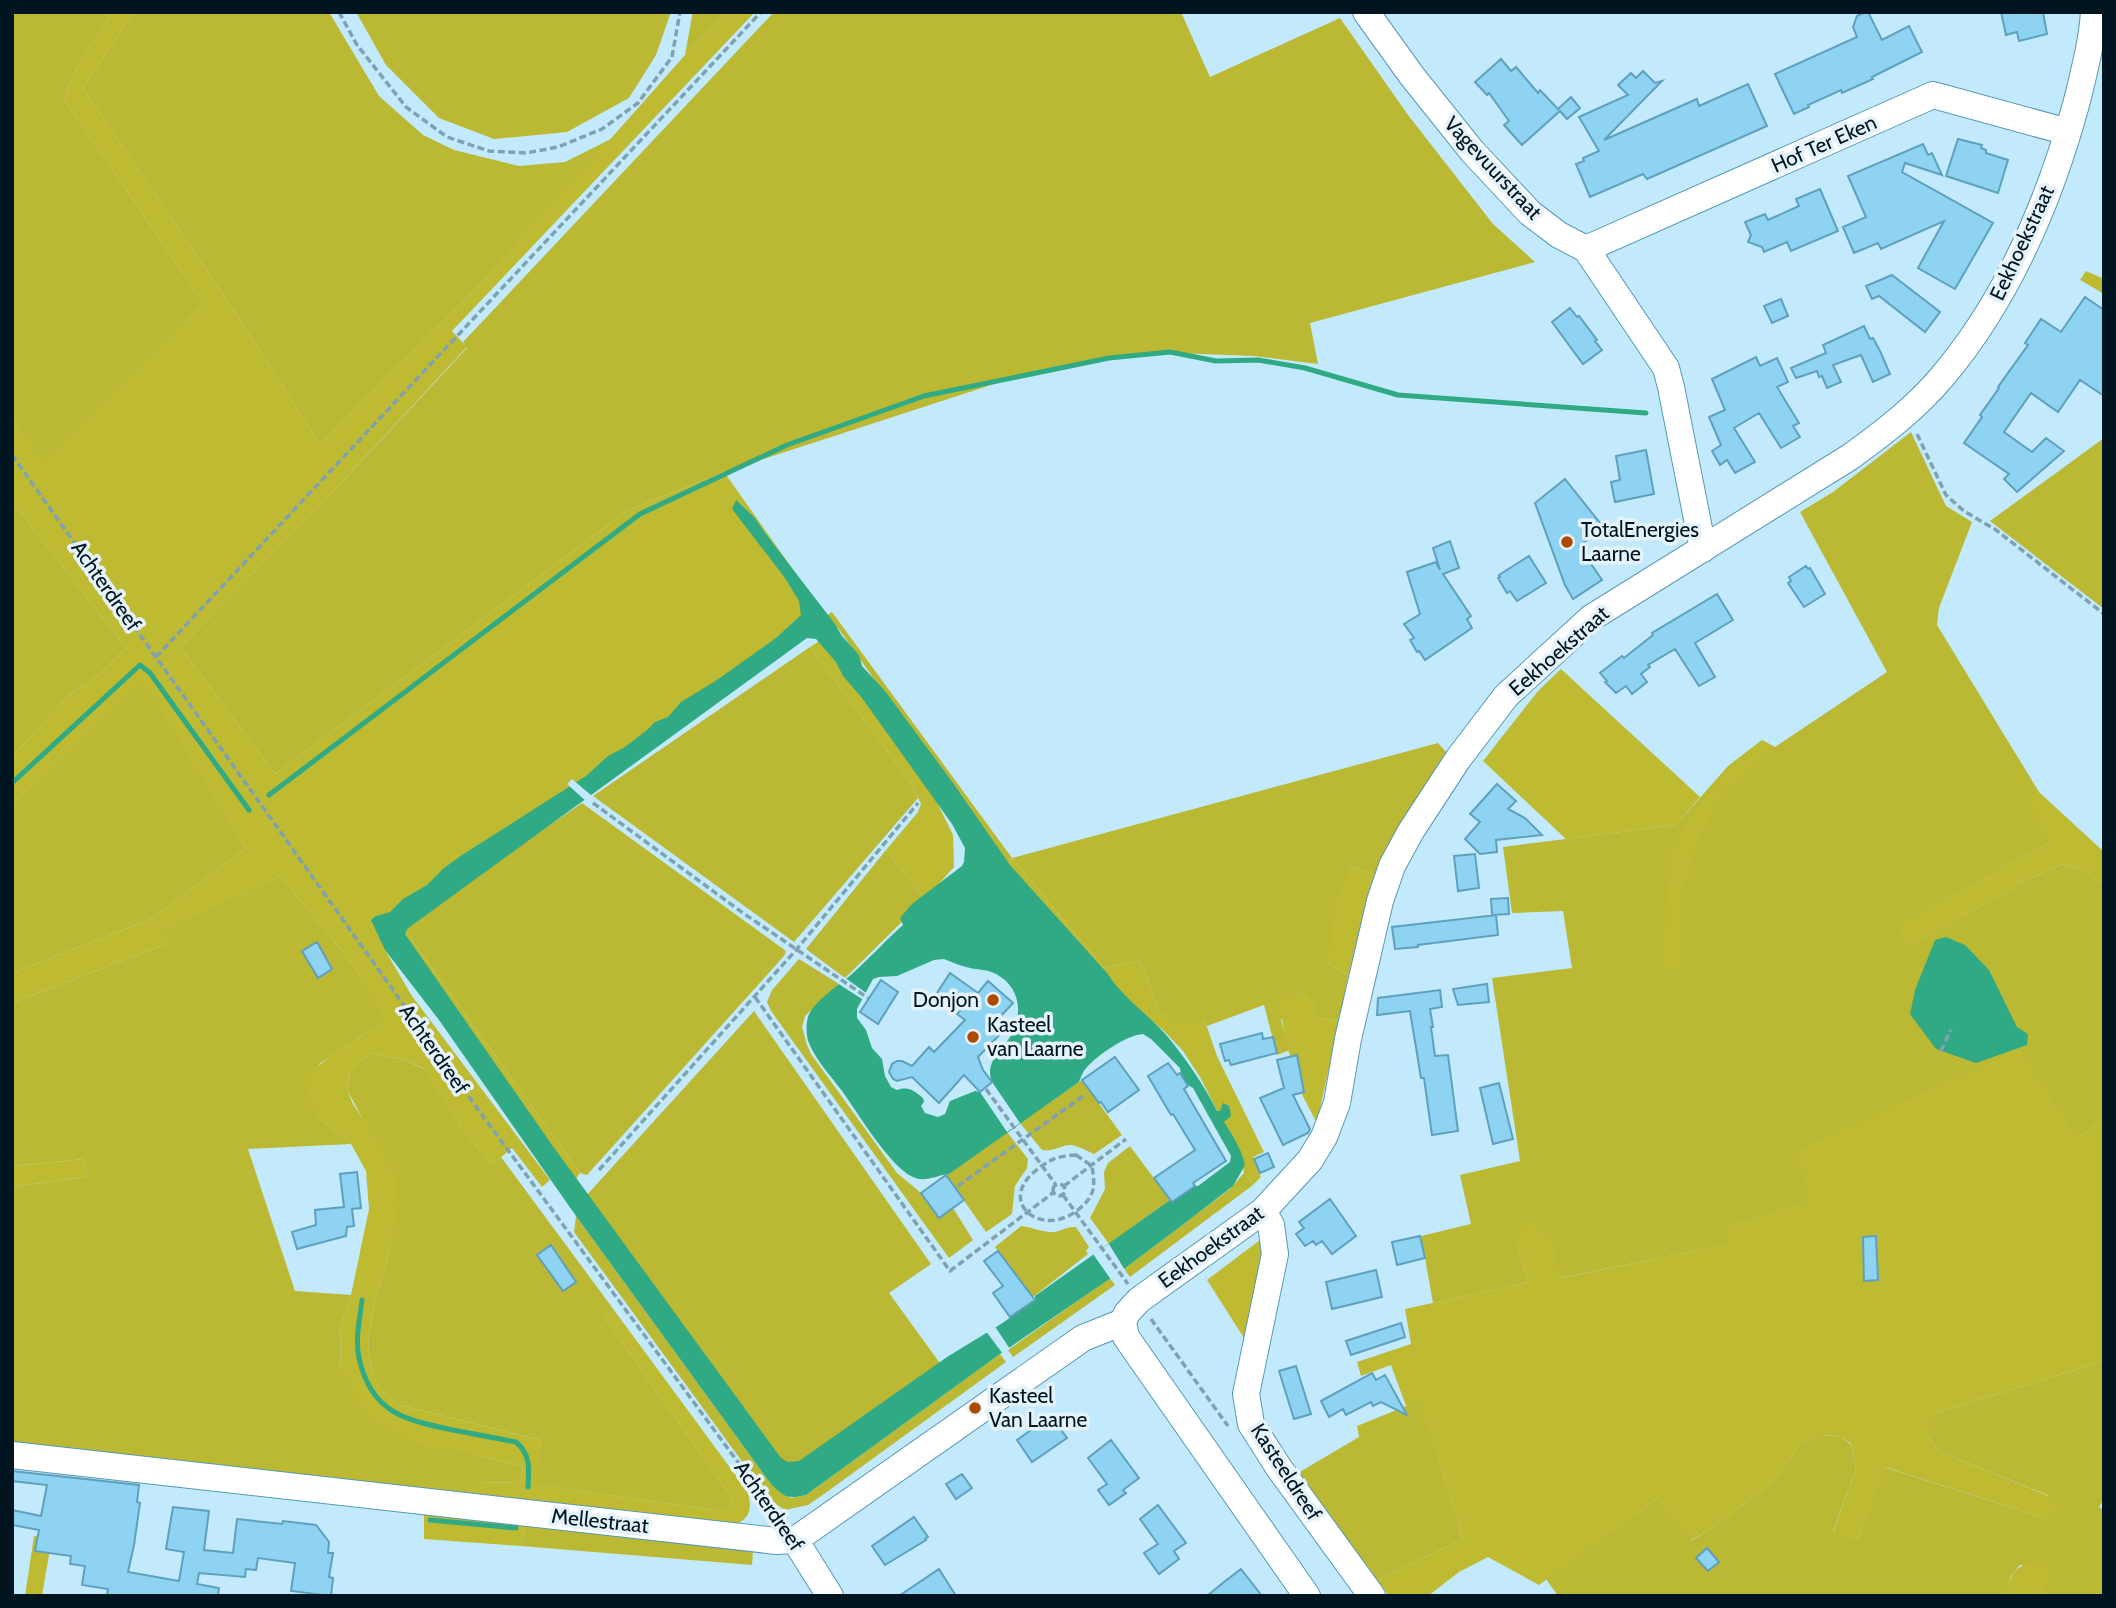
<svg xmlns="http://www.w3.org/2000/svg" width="2116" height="1608" font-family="Cabin,sans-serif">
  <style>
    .green { fill: #bbb834 }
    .forest { fill: #bebb33 }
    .water { fill: #2faa85; fill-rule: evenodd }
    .pier { fill: #c2eafc }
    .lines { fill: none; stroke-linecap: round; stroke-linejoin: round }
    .stream { stroke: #2faa85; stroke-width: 5 }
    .building { fill: #8fd3f2; stroke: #5ea0bd; stroke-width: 2 }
    .minor-casing { stroke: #5799b6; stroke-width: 28 }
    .path { stroke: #7fa1b1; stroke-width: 3.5; stroke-dasharray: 7 3.5; stroke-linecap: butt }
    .minor { stroke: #fff; stroke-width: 26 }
    .poi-dot { fill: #ab4b00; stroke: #e5f2f9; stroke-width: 2.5 }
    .labels { text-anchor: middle; stroke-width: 7; stroke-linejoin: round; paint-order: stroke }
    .street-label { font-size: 21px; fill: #001520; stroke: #e5f2f9 }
    .poi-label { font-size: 21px; fill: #001520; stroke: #e5f2f9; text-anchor: start }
  </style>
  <rect width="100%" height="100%" fill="#c2eafc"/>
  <!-- green -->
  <path class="green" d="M12,12H113L78,65L64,99L204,304L44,462L12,420Z
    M134,12H329L379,96L423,135L454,150L519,166L565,162L611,139L489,276L320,444L231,306L83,88Z
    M356,12H671L656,55L629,98L567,132L494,139L439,118L386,65Z
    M692,12H727L685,55L692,16Z
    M774,12H1181L1210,77L1340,18L1408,115L1493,224L1535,262L1310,323L1318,364L1254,356L1147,352L1034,371L724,472L628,510L275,774L180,647L329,496L467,348L463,342Z
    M1911,432L1946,506L1972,522L1939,608L1937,625L2039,792L2028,799L2051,842L1898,926L1910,946L2025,881L2062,864L2083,870L2104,885V1118L2078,1138L1810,1202L1727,1227L1732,1243L1560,1278L1551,1244L1517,1242L1528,1282L1433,1303L1421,1236L1471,1224L1460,1175L1520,1161L1492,978L1572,968L1563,911L1512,913L1503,847L1676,825L1728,766L1762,740L1775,747L1887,672L1800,512L1833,492Z
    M2104,438V609L1990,521Z
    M12,501L126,648L101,673L70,694L12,757Z
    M832,612L1012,858L1438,743L1447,753L1376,875L1351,867L1328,963L1348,976L1339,1022L1322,1018L1318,1020L1311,1001L1297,993L1281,1020L1290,1050L1277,1055L1264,1005L1207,1026L1205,1021L1183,1027L1159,1010L1140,960L1104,968L1012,858L1005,861L984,835L838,628L826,616Z
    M810,647L912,785L918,798L794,942L593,796Z
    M144,680L246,848L151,919L12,973V804Z
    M582,803L786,951L784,956L587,1175L580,1173L404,929V925Z
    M886,850L925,899L845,978L806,949Z
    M280,876L354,966L387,1022L359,1037L319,1064L317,1116L351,1144L248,1149L295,1291L351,1295L340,1326L341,1371L474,1454L523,1467L520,1482L473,1483L471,1495L12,1443V1187L87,1177L84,1159L12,1166V1003L169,943L163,929Z
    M799,959L839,984L805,1016L802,1027L807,1045L811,1054L897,1173L921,1193L939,1218L953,1208L973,1240L949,1258L771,1011L767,1002L772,990Z
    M754,1011L931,1264L889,1293L942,1366L797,1468L783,1466L585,1197Z
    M372,1053L405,1060L424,1069L470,1140L493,1164L501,1157L614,1310L604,1317L732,1498L731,1508L721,1511L536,1485L540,1440L400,1405L379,1389L371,1369L368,1340L375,1301L391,1245L366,1125L347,1090L350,1069Z
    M1082,1080L1122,1135L1094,1154C1087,1151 1079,1146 1071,1145C1061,1145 1053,1152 1042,1150L1020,1123Z
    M1007,1132L1028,1159L1027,1168L1015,1186L1012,1214L986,1232L946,1175Z
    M1130,1146L1170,1200L1109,1244L1090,1218L1105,1189L1104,1172L1108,1163Z
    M1244,1173L1253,1185L1130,1277L1124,1269L1230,1189Z
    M576,1216L771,1484L791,1498L806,1495L1000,1354L1006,1362L824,1494L808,1505L785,1510L771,1501L574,1232Z
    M1021,1226C1031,1227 1041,1232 1052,1232C1061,1232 1066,1226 1076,1227L1089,1247L1086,1251L1088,1254L1033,1297L995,1247Z
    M1110,1278L1115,1285L1013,1357L1008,1350Z
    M2104,1361V1499L2099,1507L2104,1510V1596H2041L2049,1571L2020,1565L2011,1576L2007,1596H1558L1546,1579L1658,1498L1691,1541L1708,1531L1771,1484L1800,1444L1822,1435L1841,1437L1851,1445L1856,1468L1833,1532L1858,1539L1884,1467L2047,1519L2048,1495L1938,1451L1928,1436V1420L1939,1412Z
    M1421,1400L1463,1539L1377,1580L1298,1473L1359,1437L1357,1426Z
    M525,1523L753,1551L752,1565L521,1546Z"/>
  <!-- forest -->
  <path class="forest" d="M113,12H134L83,88L231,306L320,444L489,276L685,55L727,12H755L452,331L467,347L329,496L180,647L275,774L628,510L724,472L826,616L411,901L385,950L412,996L550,1180L542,1187L512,1148L493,1164L470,1140L423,1068L405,1060L372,1053L350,1069L347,1090L353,1104L386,1154L397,1182L398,1207L391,1245L375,1301L368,1340L371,1369L379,1389L400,1405L540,1440L537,1485L721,1511L731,1508L732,1498L604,1317L614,1310L748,1492C751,1507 752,1516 737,1524L471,1495L472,1483L520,1482L523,1467L474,1454L414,1444L379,1422L357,1400L341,1371L340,1326L351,1295L369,1209L366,1171L351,1144L317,1116L306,1087V1077C329,1054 357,1038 386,1022L354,966L280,876L164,929L169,943L12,1003V973L151,919L246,848L144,681L12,804V757L70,694L101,673L126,648L12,501V420L44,461L204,304L64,99L78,65Z
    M2086,271L2104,279V294L2080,280Z
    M821,640L933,794L953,835L954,867L925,899L886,850L918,812L921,804L912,785L810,647Z
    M1561,669L1700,797L1676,825L1566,839L1483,761L1538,691Z
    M1762,740L1774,747L1726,788L1697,840L1679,902L1683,966L1665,968L1666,909L1673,845L1699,805L1729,771Z
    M2039,792L2104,852V885L2083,870L2062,864L2025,881L1909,947L1897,926L2051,842L2027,799Z
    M1012,858L1104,968L1140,960L1159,1010L1183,1026L1205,1021L1217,1056L1264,1152L1253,1157L1261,1177L1253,1185L1244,1173L1242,1160L1200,1077L1183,1051L1164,1031L1084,963L1005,861Z
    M1351,867L1376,875L1348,976L1328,963L1335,905Z
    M404,929L580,1173L574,1182L403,937Z
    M1297,993L1311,1001L1318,1019L1322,1018L1339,1022L1317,1123C1310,1110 1303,1097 1297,1084C1294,1077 1279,1009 1280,1004C1282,996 1290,995 1297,993Z
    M2018,1049L2078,1138L2104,1118V1361L1939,1412L1928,1421V1436L1938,1451L2047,1495L2059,1507L2047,1519L1885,1467L1858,1539L1833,1533L1856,1468L1851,1444L1841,1437L1823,1435L1800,1444L1771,1484L1708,1531L1690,1541L1658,1498L1539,1585L1488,1557L1459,1572L1428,1596H1389L1377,1580L1463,1539L1421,1401L1406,1406L1391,1365L1361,1376L1357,1362L1411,1344L1405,1309L1528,1282L1517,1242L1521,1227L1532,1222C1552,1231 1555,1259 1561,1278L1731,1243L1726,1227L1809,1202L1797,1151Z
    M84,1159L87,1177L12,1187V1166Z
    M1268,1234L1248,1365L1244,1338L1207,1280Z
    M424,1509L525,1523L521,1546L424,1539Z
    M34,1536L52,1537L42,1596H25Z
    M2035,1562L2050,1571L2041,1596H2007C2011,1574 2012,1567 2035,1562Z"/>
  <!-- water -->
  <path class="water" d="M736,500L755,518L765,533L835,624L842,636L859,655L862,666L885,691L953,783L1010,865L1107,973C1123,998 1149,1015 1168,1037C1186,1059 1204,1085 1217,1111H1220L1223,1103L1229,1106L1231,1116L1224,1122C1233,1136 1241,1148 1245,1165L1233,1186L1189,1220L1124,1269L1000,1354L806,1495C788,1499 785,1498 771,1484L576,1216L439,1020L385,950L371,920L376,916L390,912L403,899L427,885L444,868L462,855L586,776L608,756L625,747L647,730L655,722L668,717L681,702L717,680L776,638L801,615L799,601L785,578L732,509ZM807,638L816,639L836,662L843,676L862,698L952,824L965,848L964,862L962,866L912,904L900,918L903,925C886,940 871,957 853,973C841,984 813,1001 808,1017C806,1024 806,1037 809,1043C817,1062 831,1076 842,1091C858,1113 890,1167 913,1177C925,1183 937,1175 949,1174L1079,1082C1081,1077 1083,1071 1087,1067C1098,1055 1126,1035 1143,1034L1151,1039L1180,1068C1181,1075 1186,1085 1193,1088L1231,1156L1230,1162L1198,1186H1195L1172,1202L1170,1200L1035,1296V1300L1001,1324L947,1357L799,1461L788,1462L781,1458L552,1145L405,934L407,929ZM944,959C952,962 961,966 970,968C978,970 987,969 996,974C1017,985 1023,1007 1014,1030C1007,1047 983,1060 992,1082L980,1092L975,1091L950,1101L945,1114L938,1117L925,1113L921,1106L924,1102L923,1098C914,1091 909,1086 897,1090L891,1087L885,1076L882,1059L872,1048L866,1030L857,1018V1009L873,979L879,977L897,976L934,960Z
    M1946,937L1965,945L1989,970L2017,1027L2028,1034L2027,1045L1976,1063L1936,1049L1910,1014L1915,990L1935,940Z"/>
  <!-- pier -->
  <path class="pier" d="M572,779L592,796L587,802L567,784Z
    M844,977L869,995L865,1001L837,983Z
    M992,1082L1020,1123L1007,1132L980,1092Z
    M1109,1244L1126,1272L1112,1281L1093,1254Z
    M994,1325L1010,1349L1003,1354L985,1330Z"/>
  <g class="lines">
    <!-- stream -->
    <path class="stream" d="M12,783L140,665L150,673L249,810
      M269,795L640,514L787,445L924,396L1109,358L1170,352L1216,361L1258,360L1305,368L1398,395L1646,413
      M362,1300C360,1318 355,1339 359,1358C371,1413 405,1420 453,1430C474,1434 495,1438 516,1442C531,1455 529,1469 528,1487
      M430,1520L516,1528"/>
  </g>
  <!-- building -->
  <path class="building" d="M1865,12H1868L1882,40L1909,26L1922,52L1872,77L1873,79L1842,93L1841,90L1808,105L1809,107L1794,114L1775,74L1857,37L1853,27L1857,16Z
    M2001,12H2043L2047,34L2019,41L2017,32L2006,35Z
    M1501,59L1511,71L1516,67L1538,93L1540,90L1558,109L1571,97L1580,108L1567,119L1560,111L1522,145L1504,125L1509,121L1489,93L1487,95L1475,82Z
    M1643,71L1655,83L1662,81L1604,140L1697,99L1699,106L1748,84L1767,126L1647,179L1643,174L1590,197L1576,164L1584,161L1583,158L1599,151L1579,117L1628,95L1618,85L1631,73L1636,78Z
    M1958,139L1982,145L1981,148L1986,150V153L2008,160L1998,193L1946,176Z
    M1923,144L1928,155L1932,153L1942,175L1905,163L1902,172L1993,223L1955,289L1918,268L1944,221L1881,249L1878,243L1854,253L1843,227L1866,217L1848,176Z
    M1820,189L1838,231L1791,251L1787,242L1764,252L1762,247L1748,242L1751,235L1745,222L1765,214L1768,220L1799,206L1796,199Z
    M1892,275L1940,312L1925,332L1879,296L1872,299L1866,286Z
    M2085,297L2104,310V396L2080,380L2058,412L2031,393L2004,432L2032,452L2046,438L2064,451L2017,492L2004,479L2009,474L1964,443L1982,417L1980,415L1999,388L1998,387L2028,345L2025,343L2041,319L2061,332Z
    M1781,299L1788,316L1772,323L1764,306Z
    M1570,308L1577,317L1579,316L1597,340L1595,341L1602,350L1583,364L1552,322Z
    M1864,326L1870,339L1873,338L1880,351L1890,374L1873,382L1861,355L1833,365L1841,382L1827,388L1822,376L1819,377L1817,371L1796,378L1791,368L1826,353L1823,345Z
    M1756,357L1760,366L1777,358L1788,382L1777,387L1799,423L1793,426L1800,437L1781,448L1759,413L1734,428L1755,462L1735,473L1727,460L1720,465L1712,451L1721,445L1709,417L1725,410L1712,379Z
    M1646,450L1654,494L1615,502L1611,482L1620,480L1616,456Z
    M1565,479L1604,528L1579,546L1602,580L1573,599L1565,585L1535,503Z
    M1450,541L1459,568L1443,574L1471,616L1467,619L1472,628L1425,660L1419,651L1417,652L1410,640L1414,638L1404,624L1420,614L1407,572L1436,562L1440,570L1433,548Z
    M1529,556L1546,583L1517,601L1510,591L1507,593L1498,578L1500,577L1499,575Z
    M1806,566L1808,569L1810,568L1825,594L1804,607L1788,583L1791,581L1789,577Z
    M1717,594L1733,620L1695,643L1715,677L1699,686L1675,649L1648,665L1650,667L1641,674L1647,682L1632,694L1626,686L1616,693L1605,682L1607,681L1600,673L1622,656L1624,658L1653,635L1652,633Z
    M1497,784L1516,801L1508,809L1525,818L1542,835L1496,840L1497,852L1480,854L1465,839L1480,822L1470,814Z
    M1475,854L1479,888L1458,891L1454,856Z
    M1508,898L1509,914L1492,915L1491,899Z
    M1496,915L1498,935L1418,945V947L1395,949L1392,927Z
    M317,942L332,969L318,978L302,951Z
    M950,973L978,993L988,981L1013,1003L999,1018L1008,1026L978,1057L983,1070L992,1082L980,1092L964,1075L939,1103L912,1077L897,1081L893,1079L889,1072L892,1064L897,1061H902L912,1066L929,1047L934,1052L965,1020L957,1014L961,1010L937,993Z
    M881,980L898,992L878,1024L860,1012Z
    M1487,984L1489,1002L1458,1005L1453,989Z
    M1440,990L1442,1007L1430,1009L1433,1027H1431L1435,1056L1448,1055L1458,1131L1432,1135L1424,1078H1421L1410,1011L1377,1015L1378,998Z
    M1262,1033L1263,1039L1273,1037L1277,1053L1231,1065L1229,1060L1225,1061L1220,1044Z
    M1297,1055L1304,1092L1293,1095L1310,1129L1308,1133L1283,1145L1260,1098L1284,1088L1277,1060Z
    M1115,1057L1139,1090L1108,1112L1101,1102L1099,1103L1082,1080Z
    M1168,1063L1177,1075L1180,1073L1188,1086L1184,1089L1226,1161L1193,1183L1195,1186L1172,1202L1154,1178L1195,1150L1173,1114L1171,1115L1148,1076Z
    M1499,1083L1513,1139L1493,1144L1480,1088Z
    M1268,1153L1274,1167L1260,1173L1254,1159Z
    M357,1172L361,1208L352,1209L354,1226L347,1227L346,1236L297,1249L292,1232L316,1225L315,1210L344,1207L340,1174Z
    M946,1175L964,1200L939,1218L921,1193Z
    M1330,1199L1356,1236L1332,1254L1322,1241L1316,1245L1313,1241L1305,1246L1296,1234L1304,1228L1299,1222Z
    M1420,1236L1425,1258L1397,1265L1392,1242Z
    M1876,1236L1878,1280L1864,1281L1863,1237Z
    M551,1245L576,1282L563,1291L537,1255Z
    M998,1251L1035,1300L1010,1317L993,1293L1003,1286L984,1261Z
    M1376,1270L1382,1297L1332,1309L1326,1282Z
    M1401,1323L1405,1337L1351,1355L1346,1341Z
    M1296,1366L1311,1414L1294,1419L1279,1371Z
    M1372,1373L1376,1380L1385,1375L1407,1415L1381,1402L1373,1406L1371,1402L1346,1415L1343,1409L1329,1417L1321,1401Z
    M1051,1416L1067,1438L1032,1462L1017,1440Z
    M1111,1440L1139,1478L1123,1490L1126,1493L1109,1505L1098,1490L1107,1484L1088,1458Z
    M12,1471L139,1485L137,1502L140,1503L134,1545L128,1572L179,1581L184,1552L166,1549L173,1507L209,1511L204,1550L233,1553L237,1519L282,1524L283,1521L316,1525L329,1542L328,1553H333L329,1577L333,1578L331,1596L291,1591L295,1563L258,1558L256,1570L246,1569L245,1577L199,1573L197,1584L219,1588L218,1596H107L108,1589L82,1585L85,1566L70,1564L71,1556L35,1551L39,1530L12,1525V1510L41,1516L47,1485L12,1481Z
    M962,1474L972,1488L956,1499L946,1484Z
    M1158,1505L1186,1543L1174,1551L1179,1559L1159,1574L1144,1553L1158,1544L1140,1519Z
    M914,1517L928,1537L925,1539L926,1540L885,1565L872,1546Z
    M1707,1548L1719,1562L1708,1571L1696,1558Z
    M939,1569L956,1596H899Z
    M1241,1569L1262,1596H1207L1224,1582Z"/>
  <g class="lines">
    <!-- minor casing -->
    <g class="minor-casing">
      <path id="minor" d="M1366,12L1412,76L1472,151L1530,213L1559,235L1586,249L1666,368L1671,387L1703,549
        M1586,249L1933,95L2068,132
        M1263,1211L1271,1225L1275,1254L1246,1394L1251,1424L1279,1468L1372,1596
        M1123,1322L1127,1313L1139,1300L1263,1211L1310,1160L1324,1137L1337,1103L1348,1039L1380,901L1392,866L1411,831L1458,759L1506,696L1591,618L1850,457C1883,433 1916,408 1942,377C2009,298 2050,200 2077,101C2084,72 2092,42 2094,12
        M1123,1322L1126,1337L1307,1596
        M12,1455L777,1541L795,1540L1083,1338L1123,1322
        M795,1540L830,1596"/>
    </g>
    <!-- path -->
    <path class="path" d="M339,12L357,45L406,107L447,137L489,151L526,153L558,147L602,129L638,103L672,57L680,12
      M1917,434L1946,495L1964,511L1996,530L2104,614
      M12,455L477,1108L779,1518
      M156,657L761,12
      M593,803L743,913L868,998
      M755,997L950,1271L1054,1192
      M1941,1051L1951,1029
      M986,1089L1056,1185
      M1076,1155L1092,1166C1095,1186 1096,1195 1079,1209C1043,1239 998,1204 1033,1173C1048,1160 1056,1156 1076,1155Z
      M599,1170L796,950L918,803
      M1053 1190a6 6 0 1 1 12 0a6 6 0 1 1-12 0Z
      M958,1186L1086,1094
      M1064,1186L1126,1139
      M1063,1195L1128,1284
      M1151,1319L1228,1426"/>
    <!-- minor -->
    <use href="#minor" class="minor"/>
  </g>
  <!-- markers -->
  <g class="poi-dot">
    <circle cx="1567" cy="542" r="7"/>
    <circle cx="993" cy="1000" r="7"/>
    <circle cx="973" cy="1037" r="7"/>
    <circle cx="975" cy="1408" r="7"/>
  </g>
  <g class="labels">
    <!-- street labels -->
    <g class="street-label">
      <text transform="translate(1824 144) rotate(-24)" y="7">Hof Ter Eken</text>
      <text transform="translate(1493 168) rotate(47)" y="7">Vagevuurstraat</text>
      <text transform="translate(2022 243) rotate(-65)" y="7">Eekhoekstraat</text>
      <text transform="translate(106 586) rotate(55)" y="7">Achterdreef</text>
      <text transform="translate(1559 651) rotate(-41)" y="7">Eekhoekstraat</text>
      <text transform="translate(434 1049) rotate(55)" y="7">Achterdreef</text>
      <text transform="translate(1211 1247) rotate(-36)" y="7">Eekhoekstraat</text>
      <text transform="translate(1286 1472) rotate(57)" y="7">Kasteeldreef</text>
      <text transform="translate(769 1506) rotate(55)" y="7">Achterdreef</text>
      <text transform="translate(600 1521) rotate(6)" y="7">Mellestraat</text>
    </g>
    <!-- poi labels -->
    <g class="poi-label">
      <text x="1581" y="537">TotalEnergies<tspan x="1581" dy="24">Laarne</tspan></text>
      <text x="979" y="1007" text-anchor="end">Donjon</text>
      <text x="987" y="1032">Kasteel<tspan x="987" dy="24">van Laarne</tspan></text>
      <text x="989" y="1403">Kasteel<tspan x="989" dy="24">Van Laarne</tspan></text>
    </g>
  </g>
  <!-- border -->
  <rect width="2116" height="1608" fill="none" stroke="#001520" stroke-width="28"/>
</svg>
